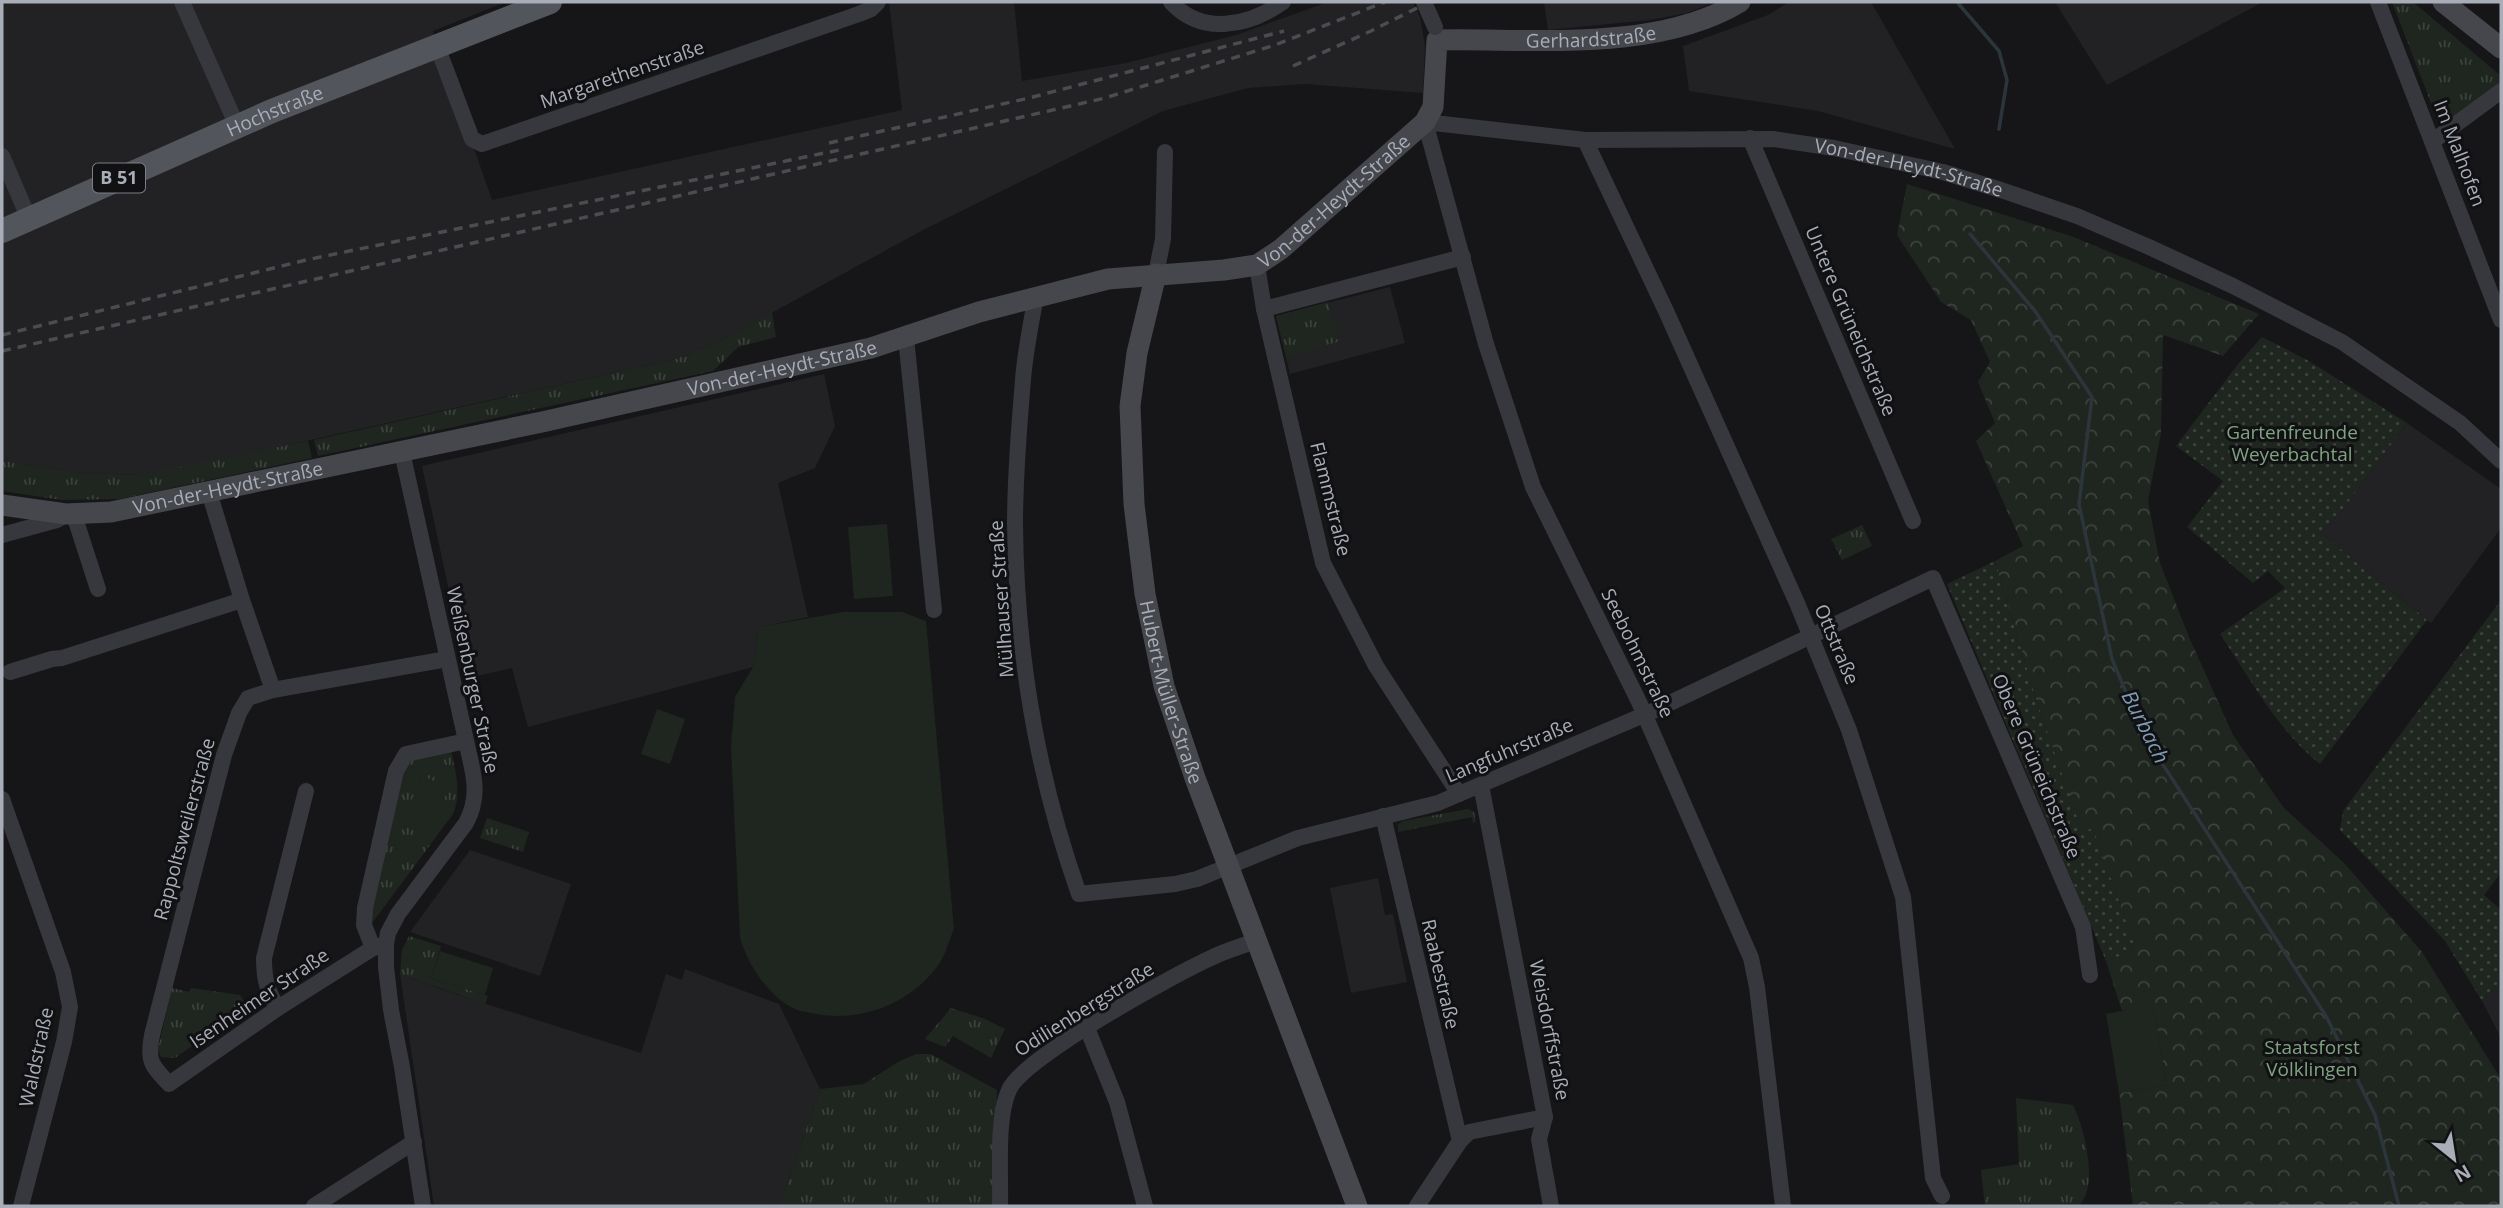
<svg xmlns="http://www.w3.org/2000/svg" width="2503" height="1208" font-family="'Open Sans',sans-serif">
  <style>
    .built { fill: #222225 }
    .grass { fill: url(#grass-tufts) }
    .forest { fill: url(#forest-crowns) }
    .garden { fill: url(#garden-dots) }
    .pitch { fill: #1e261f }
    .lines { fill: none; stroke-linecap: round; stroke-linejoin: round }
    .stream { stroke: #2c353c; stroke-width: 3.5 }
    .street { stroke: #37383d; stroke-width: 16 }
    .secondary { stroke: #45474d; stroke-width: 21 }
    .primary { stroke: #53555c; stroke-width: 24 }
    .rail { stroke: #4a4c52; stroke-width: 3.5; stroke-dasharray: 9 7; stroke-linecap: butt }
    .street-bridge { stroke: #37383d; stroke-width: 16 }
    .labels { text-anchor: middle; stroke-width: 6; stroke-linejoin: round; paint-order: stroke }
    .shield { fill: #111113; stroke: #7b7e86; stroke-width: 2 }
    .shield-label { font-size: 18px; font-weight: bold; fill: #a8adb8 }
    .street-label { font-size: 19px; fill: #a8adb8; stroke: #111113 }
    .park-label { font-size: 19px; fill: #7fa381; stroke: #111113 }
    .water-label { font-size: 21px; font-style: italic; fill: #7f9bb3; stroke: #111113 }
  </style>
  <defs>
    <pattern id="grass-tufts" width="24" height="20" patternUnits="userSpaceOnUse" patternTransform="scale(1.75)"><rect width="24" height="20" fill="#1e261f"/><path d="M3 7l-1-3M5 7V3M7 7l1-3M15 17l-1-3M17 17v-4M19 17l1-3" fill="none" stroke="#3c433d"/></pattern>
    <pattern id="forest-crowns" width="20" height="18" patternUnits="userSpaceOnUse" patternTransform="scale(1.75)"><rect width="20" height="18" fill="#1e261f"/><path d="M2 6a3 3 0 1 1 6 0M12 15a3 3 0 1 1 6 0" fill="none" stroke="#3c433d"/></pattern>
    <pattern id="garden-dots" width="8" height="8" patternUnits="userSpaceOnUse" patternTransform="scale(1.75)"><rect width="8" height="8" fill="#1e261f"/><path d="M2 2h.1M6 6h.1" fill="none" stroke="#3c433d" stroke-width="1.8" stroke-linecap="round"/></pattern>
  </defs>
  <rect width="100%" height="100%" fill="#161618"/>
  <!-- built -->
  <path class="built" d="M2,2H506L433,31L492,200L902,110L889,2H1014L1022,81L1126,63L1236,35L1328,2H1413L1420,17L1425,46L1423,93L1305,84L1248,88L1163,111L923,230L724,339L676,359L179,469L139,475L82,473L2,461Z
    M1544,2H1715L1687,13L1650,20L1548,30Z
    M1789,2H1871L1955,149L1818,111L1689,91L1683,46L1768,15Z
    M2055,2H2263L2107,85Z
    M1390,287L1405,343L1290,374L1276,316Z
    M824,374L835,426L815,468L778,483L808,617L759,627L753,667L528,727L512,668L468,678L422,466Z
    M2407,423L2501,489V528L2431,623L2321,533L2343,509Z
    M470,850L571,884L540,976L410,932Z
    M1378,878L1385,915L1393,914L1407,982L1351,993L1330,888Z
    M685,969L779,1004L820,1089L782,1200L768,1206H434L400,974L458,995L641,1053L666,974L682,980Z
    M2501,980V1038L2482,1001Z"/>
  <!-- grass -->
  <path class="grass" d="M2392,2H2413L2501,76V85L2447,124L2438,121Z
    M1328,302L1340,341L1286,357L1276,316Z
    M772,312L776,337L738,347L713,371L318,456L314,440L676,359L724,339Z
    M308,441L312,458L120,499L62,500L2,491V461L82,473L139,475Z
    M1862,525L1872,546L1842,560L1831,539Z
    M451,749C455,771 462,793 453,814L372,923L368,914L400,773L408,757Z
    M1468,809L1474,812L1476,822L1473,823L1472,817L1398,832V824L1403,821Z
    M487,818L529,832L523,852L480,838Z
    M409,936L441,946L431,978L488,996L485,1004L400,974L402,950Z
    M172,988L189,992L191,988L240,995L247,1007L175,1058L161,1057L158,1049Z
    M951,1008L985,1019L1005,1029L991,1058L953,1036L945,1047L925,1039Z
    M916,1054H930L997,1090L995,1206H768L782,1200L820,1089L864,1084L898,1062Z
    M2016,1098L2073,1105C2084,1126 2100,1189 2078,1206H1985L1981,1170L2019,1164Z"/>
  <!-- forest -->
  <path class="forest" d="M1907,184L2071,236L2259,314L2223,356L2163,335L2161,433L2148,501L2160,563L2189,637L2233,735L2284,808L2344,863L2422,952L2501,1079V1206H2203L2177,1204L2133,1206L2119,1093L2167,1085L2153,1006L2122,1011L2106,961L2133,951L2134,944L2093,829L2082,833L2036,699L1995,561L2023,546L1976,441L1995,423L1978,382L1990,362L1971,320L1941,302L1897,235Z"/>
  <!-- garden -->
  <path class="garden" d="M2262,337L2309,361L2407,423L2343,509L2321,533L2427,620L2320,764C2277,730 2250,678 2220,634L2285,588L2268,571L2253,583L2187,527L2223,481L2176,446L2238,364Z
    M1995,561L2036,699L2082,832L2093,828L2134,944L2133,951L2106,961L1947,584Z
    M2501,600V873L2484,895L2501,910V980L2482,1001L2445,941L2340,830L2343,811Z"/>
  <!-- pitch -->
  <path class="pitch" d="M887,524L893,596L854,599L848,527Z
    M843,612H902L926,621L954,929C949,940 946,954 939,964C911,1004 859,1024 811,1013C806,1012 799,1011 795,1009C768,996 748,965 740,938L731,747L735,697L753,667L759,627Z
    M657,709L685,719L670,764L641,754Z
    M424,776L449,789L424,836L399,823Z
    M440,951L493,968L485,995L431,978Z
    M2153,1005L2167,1085L2119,1093L2106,1014Z"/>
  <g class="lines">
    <!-- stream -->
    <path class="stream" d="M1957,2L1999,51L2007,80L1999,129
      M1970,234L2035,311L2092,397L2079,504L2112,659L2145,737L2326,1016L2375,1115L2399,1206"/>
    <!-- street -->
    <g class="street">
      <path d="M182,2L237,126"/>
      <path d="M1171,2C1202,36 1249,26 1283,2"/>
      <path d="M2378,2L2501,320"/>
      <path d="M437,46L472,139L482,144L859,14L871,9L878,2"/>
      <path d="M1750,138L1913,521"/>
      <path d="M1585,140L1666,311L1797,603L1849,730L1903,897L1933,1178L1942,1196"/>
      <path d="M2433,141L2501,91"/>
      <path d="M2,156L29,219"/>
      <path d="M1257,265L1264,309L1323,563L1376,666L1459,794"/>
      <path d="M1156,274L1163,239L1165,152"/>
      <path d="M1036,296C1031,324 1025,352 1023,380C1019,427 1015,476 1015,524C1016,649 1037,776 1079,894L1175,884L1197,879L1298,838L1438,803L1653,711L1933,578L2083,927L2090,975"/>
      <path d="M1264,309L1463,257"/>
      <path d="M906,338L934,610"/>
      <path d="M402,452L469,754C475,779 479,799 466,823L398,914L388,933L386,944V967L391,1010L402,1067L423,1206"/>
      <path d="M209,492L242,600L273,690"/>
      <path d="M74,515L98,589"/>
      <path d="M2,535L57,520L66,514"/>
      <path d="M10,672L52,659L62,658L242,600"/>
      <path d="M2,799L63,972L70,1007L64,1042L21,1206"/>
      <path d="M1383,816L1460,1141"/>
      <path d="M386,944L373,948L278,1008L169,1084C151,1065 147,1061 152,1035L224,755L239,713L248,698L273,690L447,659"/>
      <path d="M373,948L364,925L365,908L396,771L406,754L466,741"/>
      <path d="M278,1008C267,991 264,979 264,958L306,791"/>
      <path d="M1087,1028L1117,1102L1145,1206"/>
      <path d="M1545,1117L1539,1139L1551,1206"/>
      <path d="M314,1206L414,1142"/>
      <path d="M1000,1206C1001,1174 996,1118 1009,1090C1022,1058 1175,974 1213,957C1227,950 1243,946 1258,940"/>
      <path d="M1417,1206L1460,1141L1469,1132L1545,1117L1481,785"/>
      <path id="s1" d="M1783,1206L1757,987L1751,958L1639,702L1533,487L1486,344L1425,122L1585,140L1773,139L1834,148L1943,172L2001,190L2077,216L2149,247L2233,286L2342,342L2460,423L2501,461"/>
    </g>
    <!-- secondary -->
    <g class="secondary">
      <path d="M2443,2L2501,48"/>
      <path id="s2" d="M1156,274L1137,353L1130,406L1134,504L1145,594L1164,686L1195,778L1357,1206"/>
      <path id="s3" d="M2,505L66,514L111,512L542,422L871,348L979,312L1108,279L1224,270L1257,265L1281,249L1425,122L1433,107L1437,40C1533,38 1655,53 1740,2"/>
    </g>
    <!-- primary -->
    <path class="primary" id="s4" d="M2,231L272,111L550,2"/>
    <!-- rail -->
    <path class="rail" d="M1293,66L1371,31L1429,2
      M829,143L1029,98L1284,31
      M2,335L306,260L844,149
      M2,351L1105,98L1275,45L1385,2"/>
    <!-- street-bridge -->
    <path class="street-bridge" d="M1424,2L1435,27"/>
  </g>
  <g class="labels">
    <!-- shield labels -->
    <rect class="shield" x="93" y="163.5" width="52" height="29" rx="5"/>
    <g class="shield-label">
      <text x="119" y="184">B 51</text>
    </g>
    <!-- street labels -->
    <g class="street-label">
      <text dy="7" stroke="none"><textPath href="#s3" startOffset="1743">Gerhardstraße</textPath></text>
      <text transform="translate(622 74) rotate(-19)" y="7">Margarethenstraße</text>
      <text dy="7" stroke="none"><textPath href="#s4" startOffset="298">Hochstraße</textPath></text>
      <text transform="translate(2460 153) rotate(69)" y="7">Im Malhofen</text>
      <text dy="7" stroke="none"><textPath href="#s1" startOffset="1638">Von-der-Heydt-Straße</textPath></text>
      <text dy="7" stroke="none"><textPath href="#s3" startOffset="1384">Von-der-Heydt-Straße</textPath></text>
      <text transform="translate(1851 321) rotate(67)" y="7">Untere Grüneichstraße</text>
      <text dy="7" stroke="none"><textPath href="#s3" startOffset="796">Von-der-Heydt-Straße</textPath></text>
      <text dy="7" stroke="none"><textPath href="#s3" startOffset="229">Von-der-Heydt-Straße</textPath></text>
      <text transform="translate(1331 499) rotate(76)" y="7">Flammstraße</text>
      <text transform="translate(1001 599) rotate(-94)" y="7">Mülhauser Straße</text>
      <text transform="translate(1837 644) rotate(67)" y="7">Ottstraße</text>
      <text transform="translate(1638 653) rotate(64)" y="7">Seebohmstraße</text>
      <text transform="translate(473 680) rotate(78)" y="7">Weißenburger Straße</text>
      <text dy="7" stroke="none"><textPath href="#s2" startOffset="425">Hubert-Müller-Straße</textPath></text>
      <text transform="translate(1509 750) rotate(-23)" y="7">Langfuhrstraße</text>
      <text transform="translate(2037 766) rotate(67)" y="7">Obere Grüneichstraße</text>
      <text transform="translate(184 829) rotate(-75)" y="7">Rappoltsweilerstraße</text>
      <text transform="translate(1441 974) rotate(77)" y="7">Raabestraße</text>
      <text transform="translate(259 998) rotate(-34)" y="7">Isenheimer Straße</text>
      <text transform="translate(1084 1009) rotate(-32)" y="7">Odilienbergstraße</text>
      <text transform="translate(1550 1030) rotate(79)" y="7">Weisdorffstraße</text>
      <text transform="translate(36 1057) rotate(-78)" y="7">Waldstraße</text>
    </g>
    <!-- park labels -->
    <g class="park-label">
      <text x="2292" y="439">Gartenfreunde<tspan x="2292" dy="22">Weyerbachtal</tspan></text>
      <text x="2312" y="1054">Staatsforst<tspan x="2312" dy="22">Völklingen</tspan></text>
    </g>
    <!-- water labels -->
    <g class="water-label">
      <text transform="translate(2145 727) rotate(63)" y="7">Burbach</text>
    </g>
  </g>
  <!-- border -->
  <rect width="2503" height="1208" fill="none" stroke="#a8adb8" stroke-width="7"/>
  <!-- north arrow -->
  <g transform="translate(2454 1159) rotate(150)" stroke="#111113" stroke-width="5" paint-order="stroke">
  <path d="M0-5L12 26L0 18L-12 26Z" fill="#a8adb8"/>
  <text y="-10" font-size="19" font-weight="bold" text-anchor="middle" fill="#a8adb8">N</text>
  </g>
</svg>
